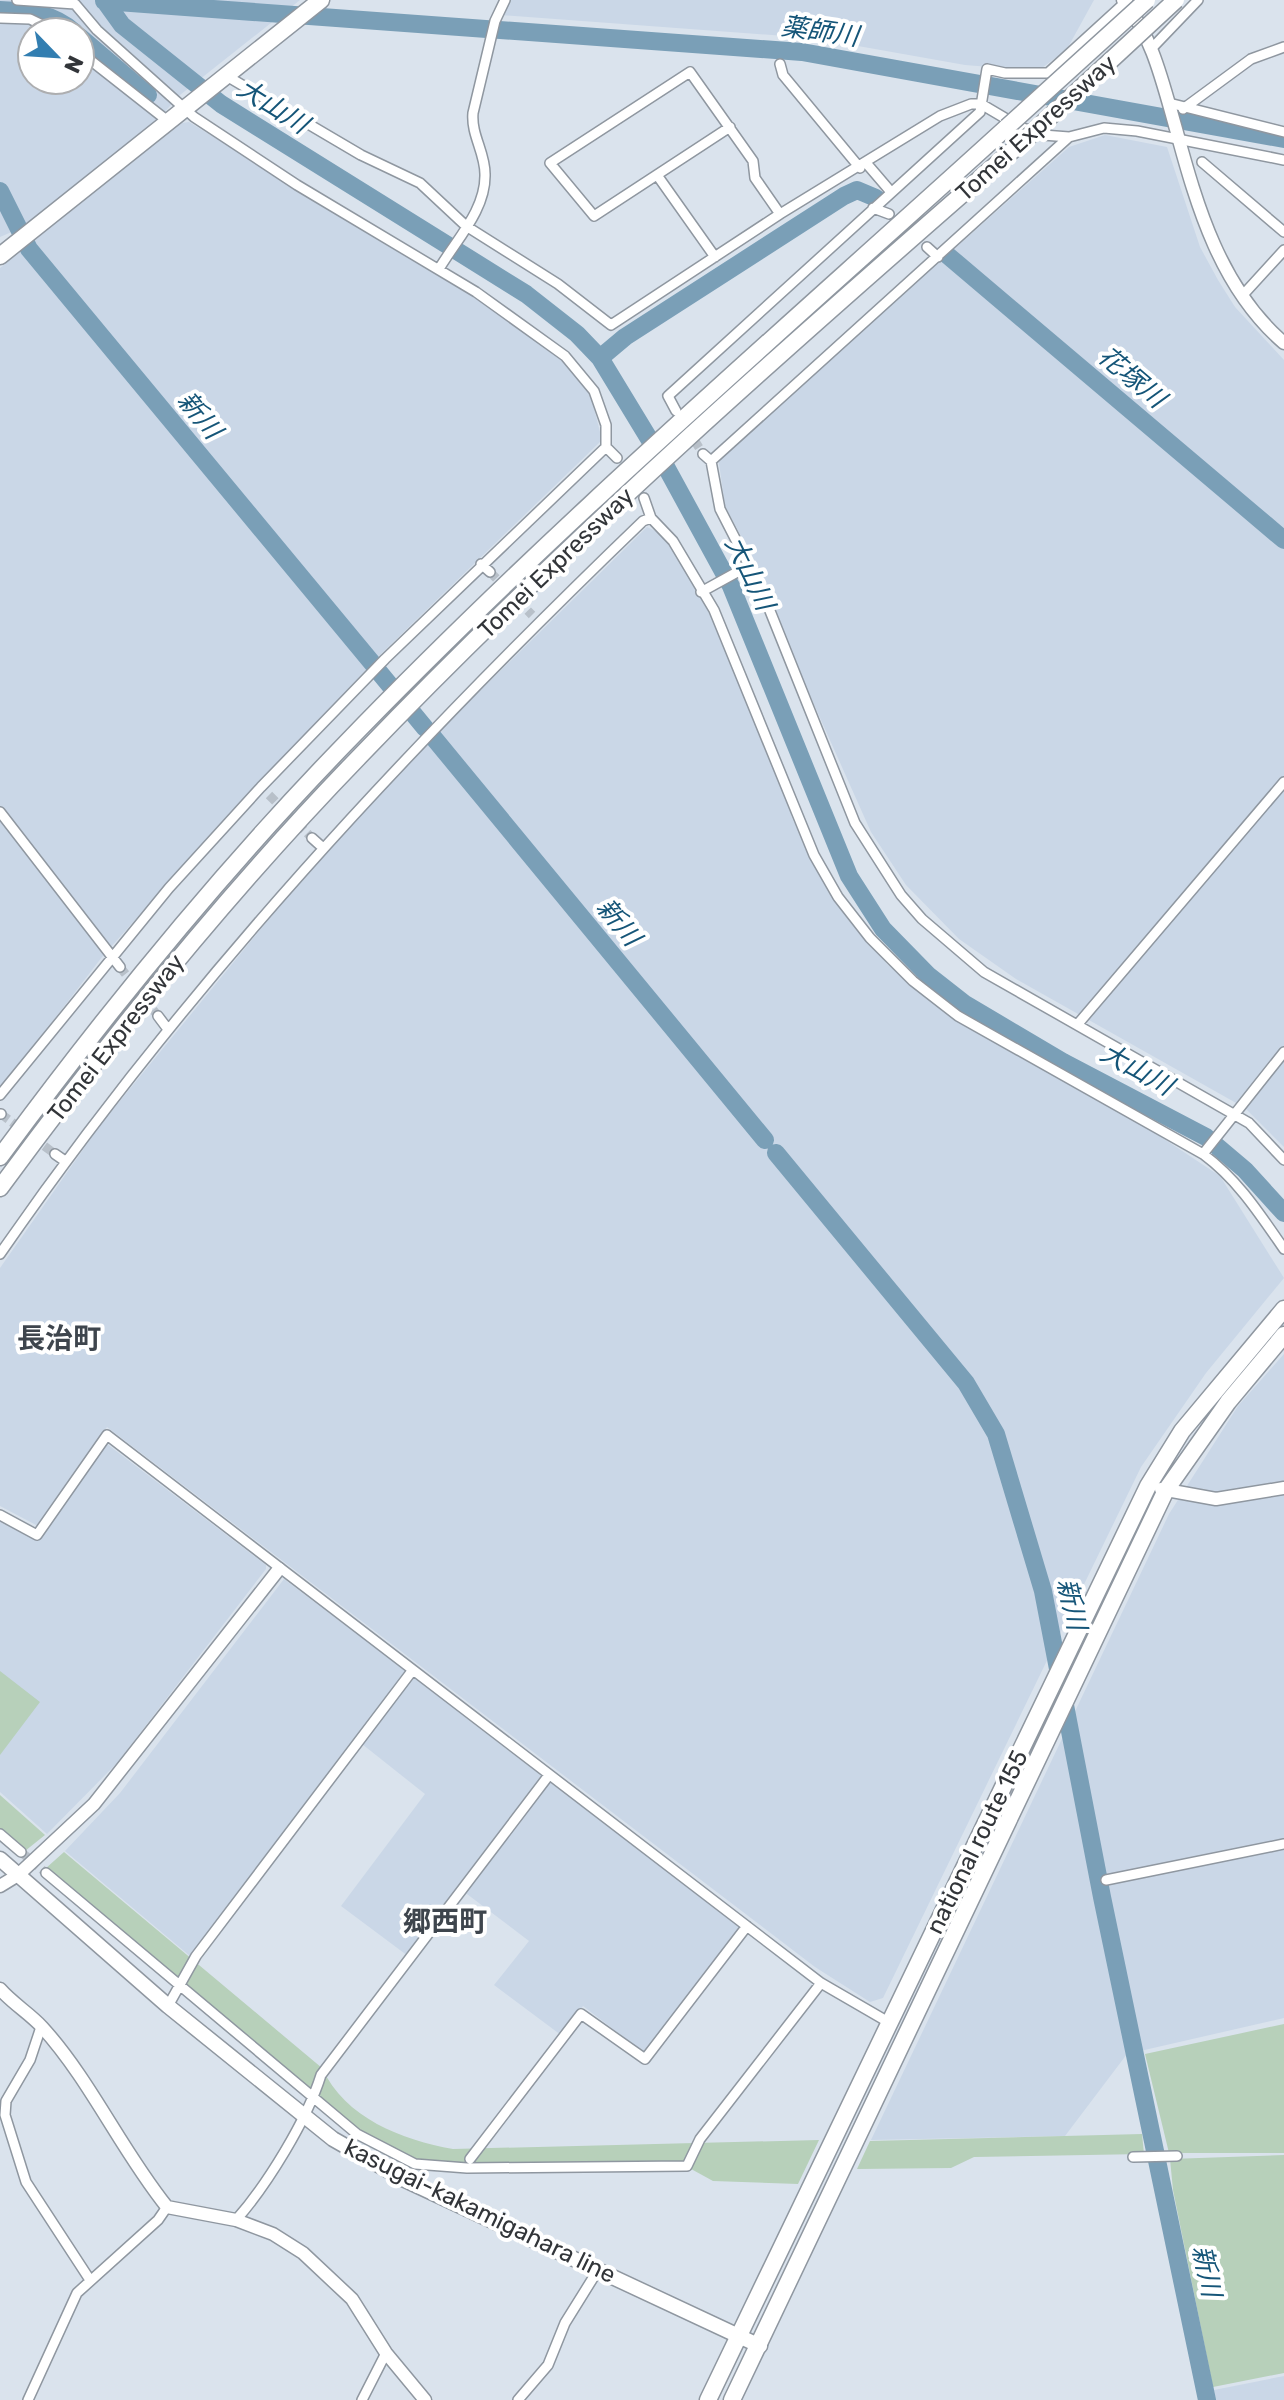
<svg xmlns="http://www.w3.org/2000/svg" width="1284" height="2400" font-family="Rubik,'Noto Sans JP',sans-serif">
  <style>
    .built { fill: #cad7e7; fill-rule: evenodd }
    .green { fill: #b7d0ba }
    .lines { fill: none; stroke-linecap: round; stroke-linejoin: round }
    .river { stroke: #7a9fb7; stroke-width: 18 }
    .minor-tunnel { stroke: #b8c0c9; stroke-width: 9; stroke-dasharray: 9 4.5; stroke-linecap: butt }
    .minor-casing { stroke: #8f97a0; stroke-width: 12 }
    .tertiary-casing { stroke: #8f97a0; stroke-width: 15 }
    .primary-casing { stroke: #8f97a0; stroke-width: 17 }
    .trunk-casing { stroke: #8f97a0; stroke-width: 19 }
    .motorway-casing { stroke: #8f97a0; stroke-width: 19 }
    .minor { stroke: #fff; stroke-width: 9 }
    .tertiary { stroke: #fff; stroke-width: 12 }
    .primary { stroke: #fff; stroke-width: 14 }
    .trunk { stroke: #fff; stroke-width: 16 }
    .motorway { stroke: #fff; stroke-width: 16 }
    .motorway-bridge-casing { stroke: #8f97a0; stroke-width: 19; stroke-linecap: butt }
    .motorway-bridge { stroke: #fff; stroke-width: 16 }
    .labels { text-anchor: middle; stroke-width: 8; stroke-linejoin: round; paint-order: stroke }
    .street-label { font-size: 24px; fill: #323539; stroke: #fff }
    .water-label { font-size: 26px; font-style: italic; fill: #155578; stroke: #fff }
    .quarter-label { font-size: 28px; font-weight: bold; fill: #3e454d; stroke: #fff }
  </style>
  <rect width="100%" height="100%" fill="#dae3ed"/>
  <!-- built -->
  <path class="built" d="M0,0H300L180,95L159,118L158,124L30,224L0,237ZM32,32H80V80H32Z
    M508,0H1094L1067,49L1038,71L965,65L813,38L500,15Z
    M189,122L474,295L563,360L590,392L602,440L380,655L168,883L102,957L0,1090V268L182,123Z
    M1105,135L1167,147L1200,247L1218,280L1235,307L1284,360V1147L1245,1108L1016,979L959,939L906,885L871,832L766,597L765,581L725,506L719,463L721,456L1069,147Z
    M647,527L662,534L712,612L785,788L792,818L823,880L887,964L919,992L968,1026L1152,1131L1220,1176L1284,1278L1206,1373L1141,1467L883,1998L870,2002L815,1967L107,1427L38,1526L0,1506V1268L101,1124L319,858L424,746Z
    M1284,1354V2018L1127,2054L1065,2136L871,2140L1169,1514L1238,1406Z
    M107,1444L266,1565V1569L117,1763L47,1834L0,1792V1521L38,1541Z
    M284,1579L407,1672L190,1956L65,1851L120,1793Z
    M413,1677L543,1777L408,1956L341,1906L425,1794L362,1744Z
    M548,1781L742,1928L643,2052L583,2006L561,2035L494,1985L529,1941L463,1891Z
    M1284,2376V2400H1216L1214,2390Z"/>
  <!-- green -->
  <path class="green" d="M0,1671L40,1702L0,1755Z
    M0,1795L45,1835L25,1851L0,1830Z
    M64,1852L322,2068C345,2118 402,2140 453,2149L819,2140L798,2184L713,2181L682,2164L458,2166L413,2159L359,2131L45,1869Z
    M1284,2024V2153H1169L1145,2054Z
    M1142,2134L1144,2154L974,2157L951,2168L857,2169L870,2141Z
    M1284,2155V2373L1213,2387L1173,2190L1170,2159Z"/>
  <g class="lines">
    <!-- river -->
    <path class="river" d="M104,0L122,25L221,104L526,294L577,334L600,358L665,465L731,586L849,876L883,929L928,975L965,1004L1063,1062L1206,1137L1245,1170L1284,1213
      M104,1L802,52L1284,139
      M0,10C28,11 53,13 74,32
      M80,37L148,95
      M0,191L29,249L373,664
      M946,254L1284,540
      M600,358L625,337L844,196L857,190L876,198
      M379,672L425,728
      M433,737L765,1140
      M776,1153L966,1383L996,1434L1043,1591L1102,1897L1207,2400"/>
    <!-- minor-tunnel -->
    <path class="minor-tunnel" d="M680,417L703,454
      M490,572L532,615
      M269,795L312,838
      M120,967L158,1016
      M1,1114L55,1154
      M21,1852L46,1873"/>
    <!-- minor casing -->
    <g class="minor-casing">
      <path id="minor" d="M17,0L75,4L97,30L194,117L297,185L476,292L565,356L594,391L606,425V447L617,458
        M0,18L30,19L57,32
        M1152,48L1198,0
        M80,52L169,122
        M780,64L783,75L860,168
        M225,75L361,155L420,183L466,226L558,284L611,325L780,214L940,116L971,104H981L1020,127L1043,135L1069,137
        M1169,103L1284,132
        M1183,109L1251,59L1284,47
        M730,127L594,216L550,163L690,72L753,161L755,178L780,214
        M1202,162L1284,232
        M867,164L891,192
        M657,175L715,257
        M873,208L889,214
        M927,247L938,257
        M439,269C456,240 486,210 485,174C485,152 471,135 473,113L495,21L505,0
        M1242,296L1284,250
        M676,411L668,396L980,112L987,69L1005,73H1048L1128,0
        M703,454L711,461L720,509L762,591L855,823L901,895L922,919L984,972L1249,1123L1284,1160
        M711,461L1069,137L1104,128L1137,131L1284,160
        M644,498L651,518L673,541L714,610L814,855L838,897L870,938L913,981L958,1016L1203,1154C1238,1180 1259,1213 1284,1249
        M481,564L490,572
        M701,592L750,565
        M0,812L120,967
        M312,838L322,847
        M158,1016L167,1028
        M1077,1025L1284,782
        M0,1095L169,888L261,787L385,659L606,447
        M0,1114H1
        M55,1154L65,1161
        M1203,1154L1284,1052
        M0,1254C186,985 407,748 643,521L651,518
        M0,1515L37,1535L107,1435L821,1983L890,2023
        M0,1834L21,1852
        M46,1873L357,2134L415,2164L467,2168L687,2166L700,2139L821,1983
        M1106,1880L1284,1844
        M168,2006L196,1956L412,1671
        M41,2027L30,2060L6,2101L5,2115L26,2182L90,2280
        M1133,2157L1177,2156
        M470,2159L581,2014L645,2059L747,1926
        M236,2220C267,2185 307,2120 321,2075L549,1775
        M28,2400L77,2293L158,2220L167,2207
        M362,2400L386,2353
        M518,2400L548,2365L565,2323L598,2270"/>
    </g>
    <!-- tertiary casing -->
    <g class="tertiary-casing">
      <path id="tertiary" d="M1123,0C1153,37 1163,84 1176,129C1197,207 1221,289 1284,343
        M1161,1489L1216,1499L1284,1488
        M0,1886L18,1875L94,1804L279,1569
        M0,1989C12,2003 29,2013 42,2027C91,2081 121,2150 167,2207L236,2220L273,2234L303,2253L352,2299L386,2353L425,2400"/>
    </g>
    <!-- primary casing -->
    <g class="primary-casing">
      <path id="primary" d="M0,1859L168,2006L333,2139L405,2180L760,2346"/>
    </g>
    <!-- trunk casing -->
    <g class="trunk-casing">
      <path id="trunk" d="M0,256L321,0
        M708,2400L1148,1486L1182,1431L1284,1309
        M732,2400L1166,1490L1228,1402L1284,1335"/>
    </g>
    <!-- motorway casing -->
    <g class="motorway-casing">
      <path id="motorway" d="M0,1157C106,1013 219,874 344,745C554,527 784,330 1007,127
        M0,1188C111,1037 229,891 360,756C570,537 799,336 1028,137"/>
    </g>
    <!-- minor -->
    <use href="#minor" class="minor"/>
    <!-- tertiary -->
    <use href="#tertiary" class="tertiary"/>
    <!-- primary -->
    <use href="#primary" class="primary"/>
    <!-- trunk -->
    <use href="#trunk" class="trunk"/>
    <!-- motorway -->
    <use href="#motorway" class="motorway"/>
    <!-- motorway-bridge casing -->
    <g class="motorway-bridge-casing">
      <path id="motorway-bridge" d="M1007,127L1147,0
        M1028,137L1176,0"/>
    </g>
    <!-- motorway-bridge -->
    <use href="#motorway-bridge" class="motorway-bridge"/>
  </g>
  <g class="labels">
    <!-- street labels -->
    <g class="street-label">
      <text transform="translate(1036 128) rotate(-42)" y="8">Tomei Expressway</text>
      <text transform="translate(556 563) rotate(-44)" y="8">Tomei Expressway</text>
      <text transform="translate(116 1038) rotate(-52)" y="8">Tomei Expressway</text>
      <text transform="translate(977 1842) rotate(-64)" y="8">national route 155</text>
      <text transform="translate(480 2211) rotate(26)" y="8">kasugai-kakamigahara line</text>
    </g>
    <!-- water labels -->
    <g class="water-label">
      <text transform="translate(820 31) rotate(8)" y="9">薬師川</text>
      <text transform="translate(273 106) rotate(32)" y="9">大山川</text>
      <text transform="translate(1132 377) rotate(40)" y="9">花塚川</text>
      <text transform="translate(200 415) rotate(50)" y="9">新川</text>
      <text transform="translate(750 573) rotate(64)" y="9">大山川</text>
      <text transform="translate(619 922) rotate(50)" y="9">新川</text>
      <text transform="translate(1137 1069) rotate(29)" y="9">大山川</text>
      <text transform="translate(1072 1604) rotate(77)" y="9">新川</text>
      <text transform="translate(1207 2271) rotate(78)" y="9">新川</text>
    </g>
    <!-- quarter labels -->
    <g class="quarter-label">
      <text x="59" y="1348">長治町</text>
      <text x="445" y="1931">郷西町</text>
    </g>
  </g>
  <!-- north arrow -->
  <g transform="translate(56 56) rotate(115)"><circle r="38" fill="#ffffff" stroke="#adaeb0" stroke-width="2"/>
  <path d="M0-6L14 30L0 20L-14 30Z" fill="#327eb1"/>
  <text y="-12" font-size="22" font-weight="bold" text-anchor="middle" fill="#323539">N</text>
  </g>
</svg>
